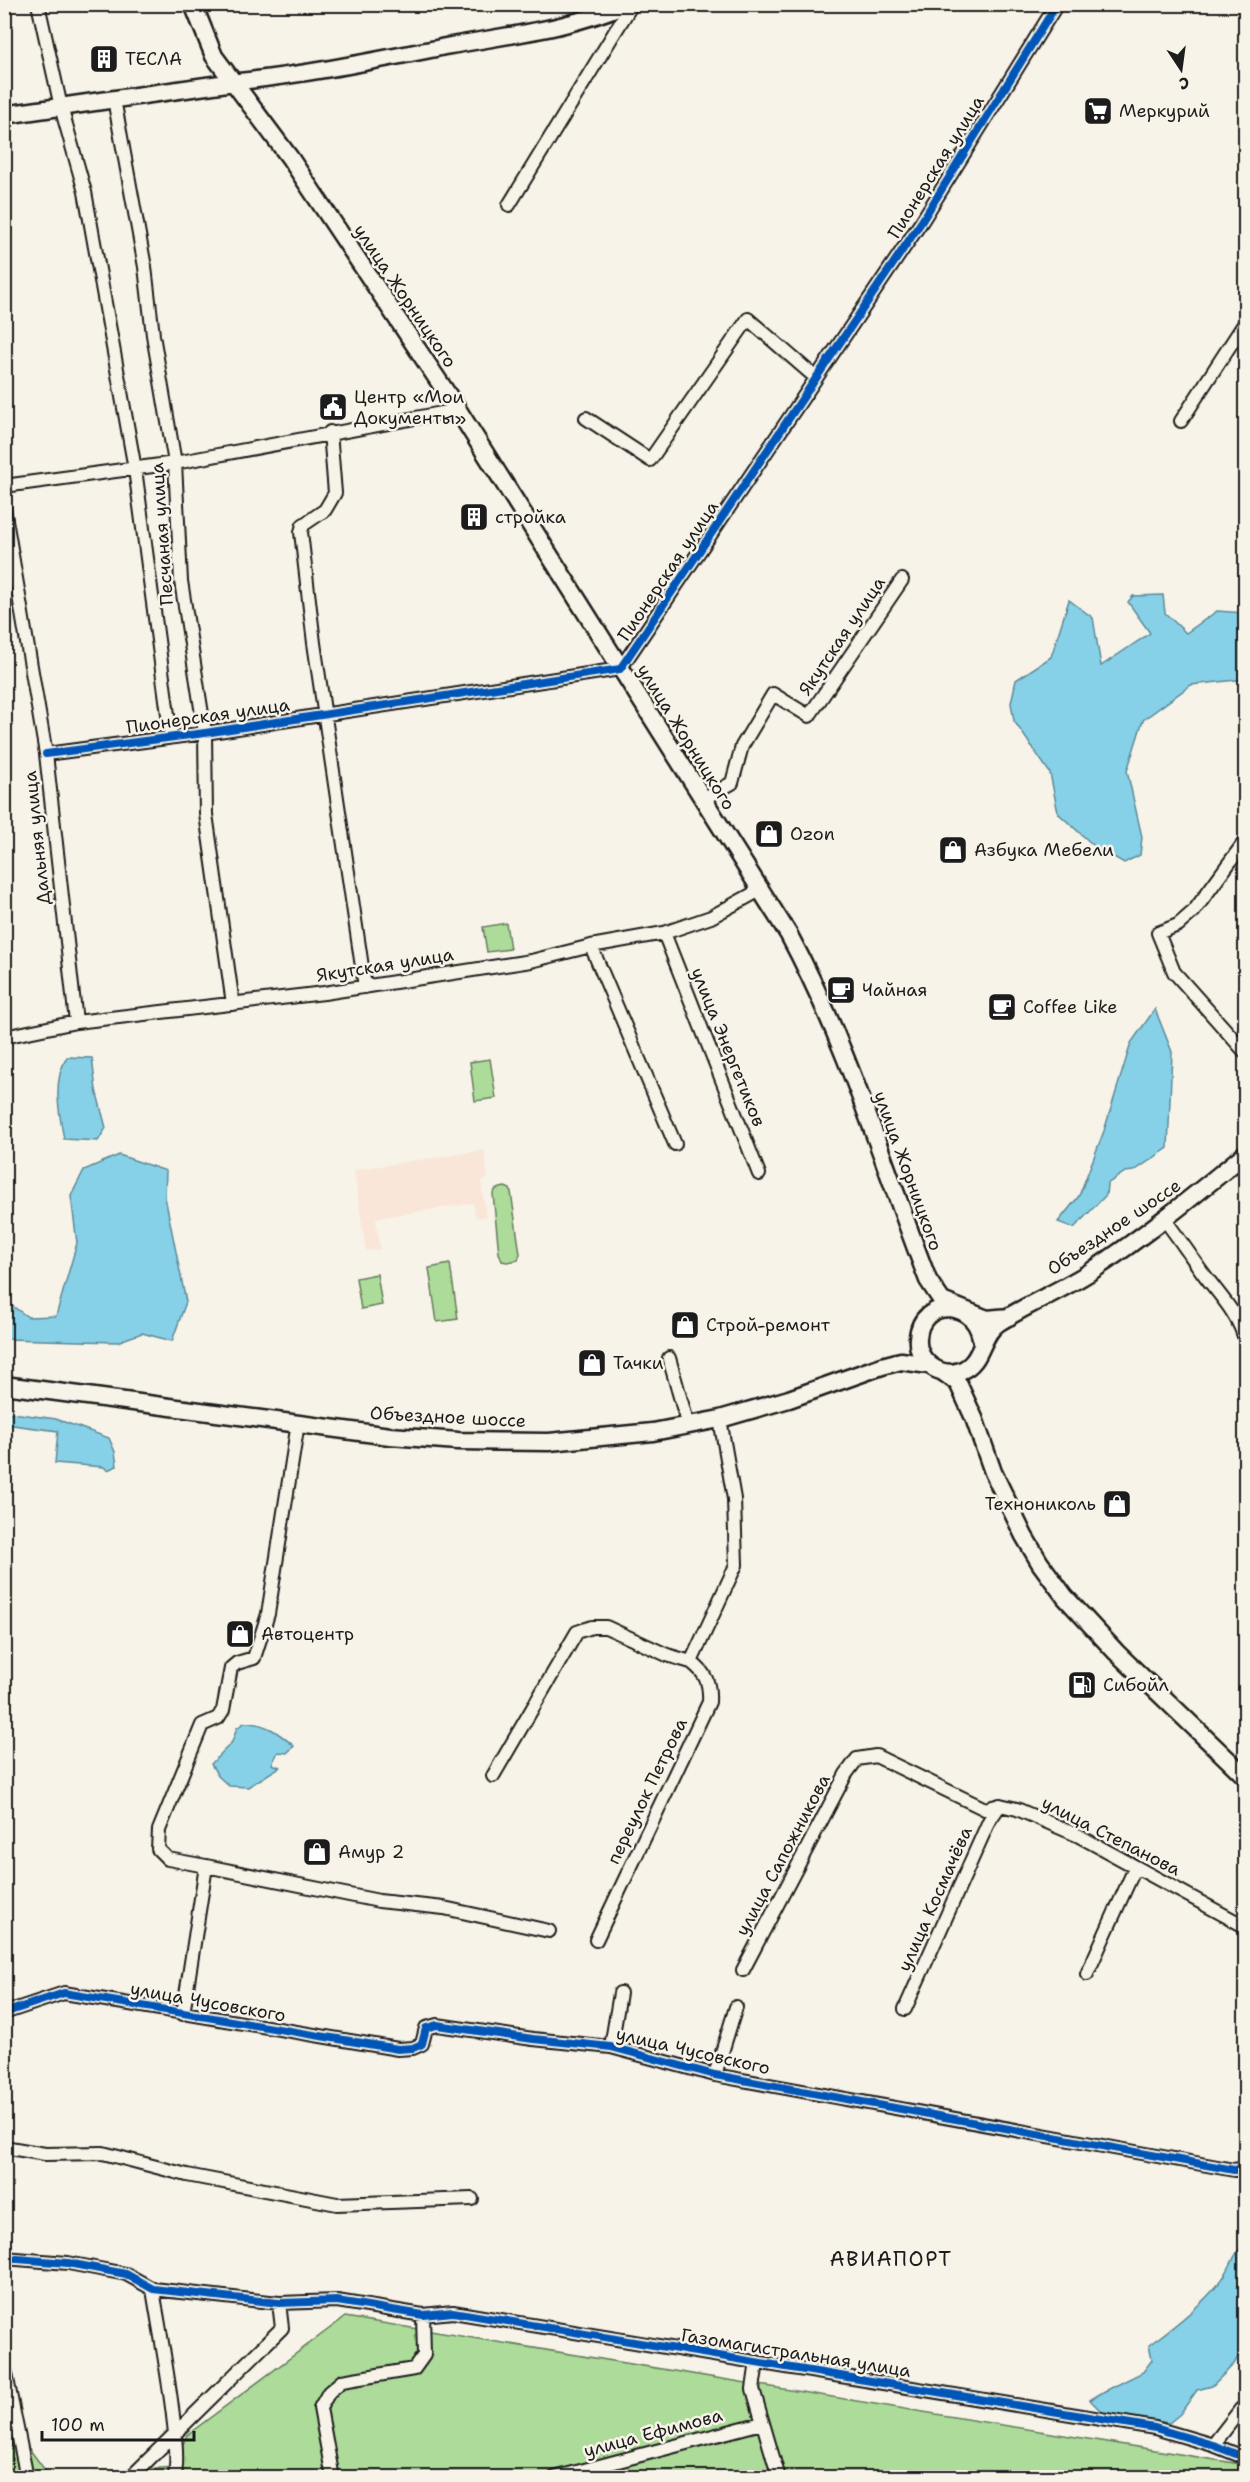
<svg xmlns="http://www.w3.org/2000/svg" width="1250" height="2482" font-family="'Shantell Sans',sans-serif">
  <style>
    .built { fill: #f9e6d8 }
    .green { fill: #addb9a; stroke: #647c5b; stroke-width: 1.5 }
    .water { fill: #87d1e8; stroke: #5c8996; stroke-width: 1.5 }
    .lines { fill: none; stroke-linecap: round; stroke-linejoin: round }
    .minor-casing { stroke: #1c1c1c; stroke-width: 16 }
    .tertiary-casing { stroke: #1c1c1c; stroke-width: 20 }
    .secondary-casing { stroke: #1c1c1c; stroke-width: 21 }
    .minor { stroke: #f7f3e8; stroke-width: 12 }
    .tertiary { stroke: #f7f3e8; stroke-width: 15 }
    .secondary { stroke: #f7f3e8; stroke-width: 16 }
    .cycleway-casing { stroke: #f7f3e8; stroke-width: 11 }
    .cycleway { stroke: #0057b8; stroke-width: 8 }
    .labels { text-anchor: middle; stroke-width: 5; stroke-linejoin: round; paint-order: stroke }
    .poi-label { font-size: 18px; fill: #1c1c1c; stroke: #f7f3e8; text-anchor: start }
    .street-label { font-size: 18px; fill: #1c1c1c; stroke: #f7f3e8 }
    .quarter-label { font-size: 21px; letter-spacing: 1.5px; fill: #1c1c1c; stroke: #f7f3e8 }
  </style>
  <rect width="100%" height="100%" fill="#f7f3e8"/>
  <filter id="ink" filterUnits="userSpaceOnUse"><feTurbulence type="fractalNoise" baseFrequency=".0167" numOctaves="2"/><feDisplacementMap in="SourceGraphic" scale="12" xChannelSelector="R" yChannelSelector="G"/><feConvolveMatrix kernelMatrix="1 2 1 2 8 2 1 2 1" color-interpolation-filters="sRGB"/></filter>
  <g filter="url(#ink)">
    <!-- built -->
    <path class="built" d="M484,1150L488,1179L481,1181L486,1217L476,1218L473,1203L376,1218L380,1249L366,1251L354,1170Z"/>
    <!-- green -->
    <path class="green" d="M506,923L510,949L487,952L483,927Z
      M490,1059L496,1098L475,1101L470,1062Z
      M505,1187L510,1189L511,1192L520,1254L518,1260L507,1262L502,1261L499,1253L493,1194L496,1189Z
      M450,1264L458,1319L437,1322L429,1268Z
      M377,1274L382,1305L361,1309L356,1278Z
      M345,2317L1246,2465L1245,2478H5V2435L16,2431L50,2477L173,2467L187,2435Z"/>
    <!-- water -->
    <path class="water" d="M1163,595L1165,613L1186,633L1217,611L1245,613V679L1191,685L1143,720L1127,771L1142,837L1140,855L1124,863L1093,845L1058,813L1050,773L1014,721L1011,703L1016,680L1051,657L1069,600L1093,618L1101,666L1150,633L1128,602L1133,596Z
      M1155,1009L1172,1052L1168,1148L1134,1171L1125,1172L1107,1184L1106,1195L1074,1228L1058,1222L1079,1196L1104,1131L1131,1043Z
      M67,1057L92,1058L96,1090L106,1128L98,1141L64,1139C59,1113 52,1081 67,1057Z
      M119,1155L166,1171L165,1197L186,1302L172,1341L142,1333L117,1342L5,1339V1301L28,1317L56,1316L77,1243L71,1196L84,1170Z
      M5,1412L56,1419L109,1438L115,1452L117,1466L107,1470L104,1467L55,1463L58,1431L5,1424Z
      M244,1723C265,1722 279,1733 294,1746L287,1753L278,1752L272,1764L280,1767L248,1787L229,1786L218,1776L211,1764L232,1742L237,1728Z
      M1245,2242V2345L1234,2364L1212,2386L1197,2390L1180,2414L1169,2423L1104,2414L1090,2400L1103,2392L1143,2372L1152,2360L1149,2345C1174,2327 1201,2306 1220,2282C1231,2269 1232,2255 1245,2242Z"/>
    <g class="lines">
      <!-- minor casing -->
      <g class="minor-casing">
        <path id="minor" d="M38,4L61,107L85,192L135,469L171,737
          M114,99L145,267L153,335L175,463L181,581L205,733L206,814L233,1004
          M509,205L632,4
          M586,418L650,460L748,319L815,377
          M1181,421L1246,321
          M330,432L335,493L325,510L303,525L301,532L314,643L365,987
          M4,486L175,463L458,410
          M4,508L46,754L76,1022
          M46,754L205,733L620,669L922,221L1057,4
          M703,799L732,783L742,746L773,694L809,716L902,580
          M1246,840L1194,911L1178,925L1158,933L1174,972L1246,1053
          M664,933L759,1174
          M591,946L675,1144
          M4,1037L76,1022L324,993L531,961L591,946L664,933L711,917L760,890
          M1165,1220C1178,1237 1190,1255 1203,1273C1220,1296 1239,1314 1246,1343
          M669,1358L688,1425
          M493,1776L577,1632L592,1627H606L667,1655L691,1662L736,1565L734,1499L720,1419
          M206,1866L168,1859L158,1849L159,1830L202,1725L218,1718L223,1710L231,1668L237,1663L254,1658L268,1614L298,1423
          M596,1940L709,1702C710,1683 706,1673 691,1662
          M743,1970L846,1774L857,1759L876,1756L985,1809L1000,1805L1017,1809L1079,1836L1246,1927
          M1087,1974L1135,1868
          M905,2009L989,1821L1000,1805
          M4,2013L64,1993L398,2049L413,2048L422,2044L426,2028L437,2025L533,2039L611,2047L715,2075L1234,2170L1246,2168
          M183,2014L206,1866L379,1901L444,1908L549,1931
          M611,2047L620,1993
          M715,2075L736,2007
          M4,2147L45,2154L103,2153L187,2175L337,2204L472,2199
          M4,2258L68,2263L126,2274L153,2289L279,2303L337,2301L423,2315L453,2312L1155,2428L1213,2445L1246,2458
          M153,2289C158,2324 184,2452 174,2478
          M757,2362L753,2389L779,2478
          M4,2364L27,2478
          M1213,2445L1241,2409L1246,2407
          M130,2478L282,2328L279,2303
          M333,2478L320,2408L329,2392L342,2381L414,2369L424,2355L423,2315
          M554,2478L762,2423"/>
      </g>
      <!-- tertiary casing -->
      <g class="tertiary-casing">
        <path id="tertiary" d="M234,82C306,75 377,60 448,46C508,35 570,29 626,4"/>
      </g>
      <!-- secondary casing -->
      <g class="secondary-casing">
        <path id="secondary" d="M193,4L214,56L290,158L458,410L789,935C848,1045 883,1164 928,1280L942,1301L987,1319L1009,1317
          M4,115L234,82
          M982,1346C980,1297 920,1297 918,1338C916,1360 938,1378 960,1371C983,1363 980,1335 998,1323C1028,1304 1060,1291 1090,1272C1145,1236 1195,1195 1246,1153
          M943,1372L958,1383L974,1418L993,1472L1024,1536L1040,1563L1065,1597L1116,1652L1246,1777
          M4,1385L390,1436L458,1441L549,1442L653,1432L720,1419L789,1399L882,1366L901,1361L929,1365"/>
      </g>
      <!-- minor -->
      <use href="#minor" class="minor"/>
      <!-- tertiary -->
      <use href="#tertiary" class="tertiary"/>
      <!-- secondary -->
      <use href="#secondary" class="secondary"/>
      <!-- cycleway casing -->
      <g class="cycleway-casing">
        <path id="cycleway" d="M46,754L205,733L620,669L922,221L1057,4
          M4,2013L64,1993L398,2049L413,2048L422,2044L426,2028L437,2025L533,2039L611,2047L715,2075L1234,2170L1246,2168
          M4,2258L68,2263L126,2274L153,2289L279,2303L337,2301L423,2315L453,2312L1155,2428L1213,2445L1246,2458"/>
      </g>
      <!-- cycleway -->
      <use href="#cycleway" class="cycleway"/>
    </g>
  </g>
  <!-- icons -->
  <defs>
    <g id="building-square" transform="scale(1.5)"><rect x="-9" y="-9" width="18" height="18" rx="4" fill="#1c1c1c" stroke="#f7f3e8"/><path d="M-4-6H4V6H1V3H-1V6H-4ZM-2.5-4.3h1.7v1.8h-1.7ZM.8-4.3h1.7v1.8H.8ZM-2.5-1h1.7V.8h-1.7ZM.8-1h1.7V.8H.8Z" fill="#fff"/></g>
    <g id="supermarket-square" transform="scale(1.5)"><rect x="-9" y="-9" width="18" height="18" rx="4" fill="#1c1c1c" stroke="#f7f3e8"/><path d="M-6-5.5h2.5l.6 2H6L4.5 2H-2.5L-4.4-4H-6ZM-1.5 3.2a1.3 1.3 0 1 0 .1 0ZM3 3.2a1.3 1.3 0 1 0 .1 0Z" fill="#fff"/></g>
    <g id="civic-square" transform="scale(1.5)"><rect x="-9" y="-9" width="18" height="18" rx="4" fill="#1c1c1c" stroke="#f7f3e8"/><path d="M-.6-6.5H3V-4.5H.6V-3L4-1V1h2V6H-6V1h2V-1L-.6-3ZM-1.2 2.5V6h2.4V2.5Z" fill="#fff"/></g>
    <g id="shop-square" transform="scale(1.5)"><rect x="-9" y="-9" width="18" height="18" rx="4" fill="#1c1c1c" stroke="#f7f3e8"/><path d="M-5-2.5h2.3a2.7 3.5 0 0 1 5.4 0H5L5.5 6h-11ZM-1.5-2.5h3a1.5 2.3 0 0 0-3 0Z" fill="#fff"/></g>
    <g id="cafe-square" transform="scale(1.5)"><rect x="-9" y="-9" width="18" height="18" rx="4" fill="#1c1c1c" stroke="#f7f3e8"/><path d="M-5.5-4.5H6V0H3Q3 3.5 0 3.5H-2.5Q-5.5 3.5-5.5 0ZM3-3.2v2h1.7v-2ZM-6 4.5H4V6H-6Z" fill="#fff"/></g>
    <g id="fuel-square" transform="scale(1.5)"><rect x="-9" y="-9" width="18" height="18" rx="4" fill="#1c1c1c" stroke="#f7f3e8"/><path d="M-5.5-6h7V0h2V4h1.3V-2.5L3-4.5l.8-.8L6-3V5H2.5V1h-1V6h-7ZM-4.2-4.7v3.2H.2V-4.7Z" fill="#fff"/></g>
  </defs>
  <g fill-rule="evenodd">
    <use href="#building-square" x="104" y="59"/>
    <use href="#supermarket-square" x="1098" y="111"/>
    <use href="#civic-square" x="333" y="407"/>
    <use href="#building-square" x="474" y="517"/>
    <use href="#shop-square" x="769" y="834"/>
    <use href="#shop-square" x="953" y="850"/>
    <use href="#cafe-square" x="841" y="990"/>
    <use href="#cafe-square" x="1002" y="1007"/>
    <use href="#shop-square" x="685" y="1325"/>
    <use href="#shop-square" x="592" y="1363"/>
    <use href="#shop-square" x="1117" y="1504"/>
    <use href="#shop-square" x="240" y="1634"/>
    <use href="#fuel-square" x="1082" y="1685"/>
    <use href="#shop-square" x="317" y="1852"/>
  </g>
  <g class="labels">
    <!-- poi labels -->
    <g class="poi-label">
      <text x="125" y="65">ТЕСЛА</text>
      <text x="1119" y="117">Меркурий</text>
      <text x="354" y="403">Центр «Мои<tspan x="354" dy="21">Документы»</tspan></text>
      <text x="495" y="523">стройка</text>
      <text x="790" y="840">Ozon</text>
      <text x="974" y="856">Азбука Мебели</text>
      <text x="862" y="996">Чайная</text>
      <text x="1023" y="1013">Coffee Like</text>
      <text x="706" y="1331">Строй-ремонт</text>
      <text x="613" y="1369">Тачки</text>
      <text x="1096" y="1510" text-anchor="end">Технониколь</text>
      <text x="261" y="1640">Автоцентр</text>
      <text x="1103" y="1691">Сибойл</text>
      <text x="338" y="1858">Амур 2</text>
    </g>
    <!-- street labels -->
    <g class="street-label">
      <text transform="translate(936 167) rotate(-58)" y="6">Пионерская улица</text>
      <text transform="translate(405 296) rotate(56)" y="6">улица Жорницкого</text>
      <text transform="translate(162 534) rotate(-94)" y="6">Песчаная улица</text>
      <text transform="translate(668 571) rotate(-56)" y="6">Пионерская улица</text>
      <text transform="translate(842 636) rotate(-56)" y="6">Якутская улица</text>
      <text transform="translate(208 716) rotate(-8)" y="6">Пионерская улица</text>
      <text transform="translate(686 737) rotate(58)" y="6">улица Жорницкого</text>
      <text transform="translate(37 838) rotate(-96)" y="6">Дальняя улица</text>
      <text transform="translate(385 965) rotate(-9)" y="6">Якутская улица</text>
      <text transform="translate(728 1047) rotate(68)" y="6">улица Энергетиков</text>
      <text transform="translate(908 1171) rotate(70)" y="6">улица Жорницкого</text>
      <text transform="translate(1114 1227) rotate(-34)" y="6">Объездное шоссе</text>
      <text transform="translate(448 1417) rotate(3)" y="6">Объездное шоссе</text>
      <text transform="translate(647 1791) rotate(-64)" y="6">переулок Петрова</text>
      <text transform="translate(1111 1836) rotate(27)" y="6">улица Степанова</text>
      <text transform="translate(783 1855) rotate(-62)" y="6">улица Сапожникова</text>
      <text transform="translate(935 1899) rotate(-66)" y="6">улица Космачёва</text>
      <text transform="translate(208 2002) rotate(10)" y="6">улица Чусовского</text>
      <text transform="translate(693 2051) rotate(13)" y="6">улица Чусовского</text>
      <text transform="translate(796 2353) rotate(9)" y="6">Газомагистральная улица</text>
      <text transform="translate(653 2433) rotate(-15)" y="6">улица Ефимова</text>
    </g>
    <!-- quarter labels -->
    <g class="quarter-label">
      <text x="891" y="2266">АВИАПОРТ</text>
    </g>
  </g>
  <!-- margin -->
  <rect width="1250" height="2482" fill="none" stroke="#f7f3e8" stroke-width="24"/>
  <rect x="12" y="12" width="1226" height="2458" fill="none" stroke="#1c1c1c" stroke-width="2" filter="url(#ink)"/>
  <!-- north arrow -->
  <g transform="translate(1181 69) rotate(167)" stroke="#f7f3e8" stroke-width="4.5" paint-order="stroke">
  <path d="M0-4.5L10 22L0 15L-10 22Z" fill="#1c1c1c"/>
  <text y="-9" font-size="16" font-weight="bold" text-anchor="middle" fill="#1c1c1c">С</text>
  </g>
  <!-- scale -->
  <path d="M42 2431v9h152v-9" fill="none" stroke="#1c1c1c" stroke-width="3"/>
  <text x="51" y="2431" font-size="18" fill="#1c1c1c" stroke="#f7f3e8" stroke-width="4.5" paint-order="stroke">100 m</text>
</svg>
